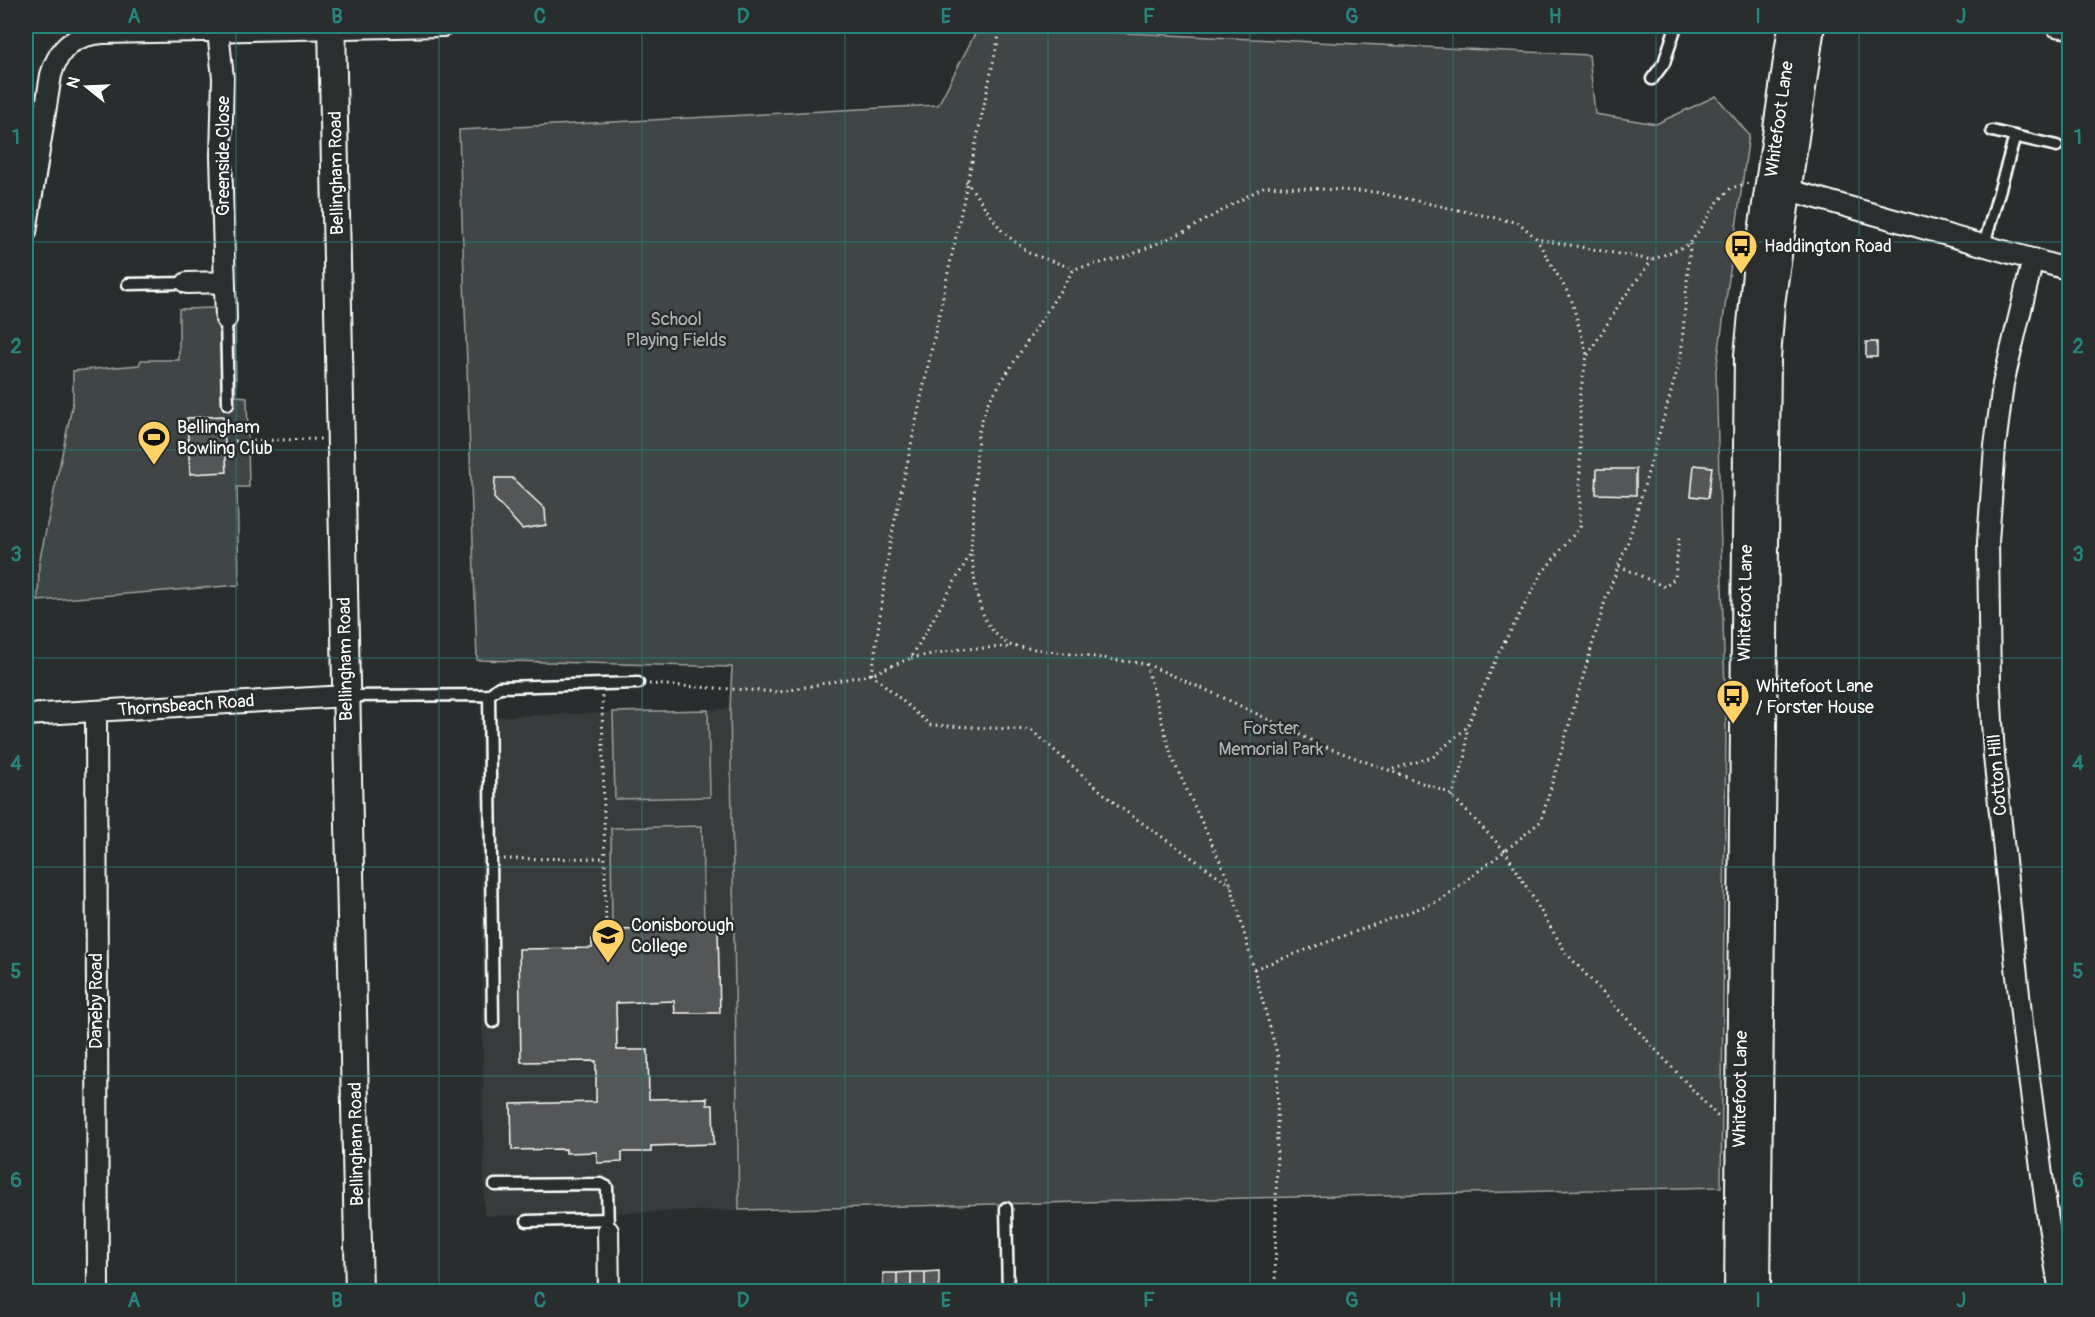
<svg xmlns="http://www.w3.org/2000/svg" width="2095" height="1317" font-family="Pangolin,sans-serif">
  <style>
    .built { fill: #373a3b }
    .green { fill: #414445; stroke: #a0a2a2; stroke-width: 1.5 }
    .building { fill: #555758; stroke: #fff; stroke-width: 1.5 }
    .lines { fill: none; stroke-linecap: round; stroke-linejoin: round }
    .service-casing { stroke: #fff; stroke-width: 15 }
    .minor-casing { stroke: #fff; stroke-width: 24 }
    .tertiary-casing { stroke: #fff; stroke-width: 30 }
    .path { stroke: #fff; stroke-width: 3; stroke-dasharray: 1.5 4.5; stroke-linecap: butt }
    .service { stroke: #2a2d2e; stroke-width: 10 }
    .minor { stroke: #2a2d2e; stroke-width: 20 }
    .tertiary { stroke: #2a2d2e; stroke-width: 26 }
    .grid { fill: none; stroke: #27847c; stroke-width: 1.5; stroke-opacity: 0.55 }
    .labels { text-anchor: middle; stroke-width: 5; stroke-linejoin: round; paint-order: stroke }
    .street-label { font-size: 18px; fill: #fff; stroke: #2a2d2e }
    .poi-label { font-size: 18px; fill: #fff; stroke: #2a2d2e; text-anchor: start }
    .park-label { font-size: 18px; fill: #b3b4b5; stroke: #2a2d2e }
    .neatline { fill: none; stroke: #27847c; stroke-width: 2 }
    .grid-label { font-size: 20px; text-anchor: middle; font-weight: bold; fill: #27847c }
  </style>
  <rect width="100%" height="100%" fill="#2a2d2e"/>
  <filter id="ink" filterUnits="userSpaceOnUse"><feTurbulence type="fractalNoise" baseFrequency=".0167" numOctaves="2"/><feDisplacementMap in="SourceGraphic" scale="12" xChannelSelector="R" yChannelSelector="G"/><feConvolveMatrix kernelMatrix="1 2 1 2 8 2 1 2 1" color-interpolation-filters="sRGB"/></filter>
  <g filter="url(#ink)">
    <!-- built -->
    <path class="built" d="M730,709L739,1210L484,1216L480,717Z"/>
    <!-- green -->
    <path class="green" d="M979,26L1589,55L1595,114L1656,124L1716,96L1749,135L1716,371L1726,726L1721,1187L739,1210L730,709L732,667L477,660L459,130L938,105Z
      M219,308L235,319L236,396L247,397L249,487H237L239,585L38,601L39,563L73,402V371L139,365L141,360H179V309Z
      M708,710L710,797L615,799L613,712Z
      M702,826L704,928L612,930L611,828Z"/>
    <!-- building -->
    <path class="building" d="M1866,342H1877V357H1866Z
      M223,416L227,472L190,474L187,418Z
      M1694,465L1712,467L1708,498L1691,496Z
      M1597,469H1636V495L1596,494Z
      M495,478H512L545,509L546,525L522,529L494,498Z
      M718,928L720,1013H675L674,1001L616,1003L617,1050H648L649,1099L707,1098V1105H713L714,1144L651,1146V1152H622V1162L597,1163V1152L566,1153V1149L512,1150L511,1104L596,1102V1061L521,1062L519,949L592,948V939H614V930Z
      M939,1271V1292H925V1272Z
      M911,1272H925V1292H911Z
      M911,1272V1292H897V1273Z
      M883,1273H897V1292H883Z"/>
    <g class="lines">
      <!-- service casing -->
      <g class="service-casing">
        <path id="service" d="M1652,79L1664,63L1676,26
          M1992,131L2057,146
          M1984,245L2015,136
          M128,284L187,283
          M226,319L228,404
          M489,695L493,1022
          M346,696L489,695L499,687L638,683
          M495,1185L601,1184L607,1187L608,1231
          M1006,1208L1008,1292
          M527,1221L608,1219"/>
      </g>
      <!-- minor casing -->
      <g class="minor-casing">
        <path id="minor" d="M2056,26L2070,28
          M218,31L223,78L221,156L226,319
          M1775,186L2070,270
          M26,232L51,75C59,47 74,35 103,33L443,26
          M2033,259L2003,384L1995,446L1988,542L1990,686L1994,756L2023,1033L2048,1220L2060,1292
          M187,283L225,282
          M96,711L98,1292
          M26,715L346,696
          M608,1231L609,1292"/>
      </g>
      <!-- tertiary casing -->
      <g class="tertiary-casing">
        <path id="tertiary" d="M332,26L359,1292
          M1738,1292L1748,355L1756,273L1792,26
          M1757,1292L1767,359L1771,304L1811,26"/>
      </g>
      <!-- path -->
      <path class="path" d="M1001,26L890,543L872,674L930,725L1031,730L1118,806L1231,885
        M966,181L1002,231L1029,253L1074,269
        M1588,355L1620,303L1652,260
        M235,441L321,439
        M972,555C975,589 978,629 1012,646L1146,664L1222,697L1321,745L1449,793L1505,851L1566,953L1719,1118
        M1619,566L1665,587L1675,578L1679,538
        M911,658L961,649L1011,647
        M1146,664L1172,758L1231,885L1278,1057L1275,1292
        M649,684L780,692L872,674L911,658L971,553L978,434L987,404L1074,269L1126,257L1188,230L1265,186L1375,192L1519,223L1537,239L1652,260L1690,244L1716,204L1731,188L1749,183
        M602,696L606,931
        M1393,769L1433,757L1467,727L1498,654L1542,573L1580,527V394L1587,355L1571,298L1537,240
        M1452,797L1466,755L1467,727
        M504,859L605,858
        M1254,969L1439,901L1505,851L1541,821L1605,601L1629,539L1681,357L1690,244"/>
      <!-- service -->
      <use href="#service" class="service"/>
      <!-- minor -->
      <use href="#minor" class="minor"/>
      <!-- tertiary -->
      <use href="#tertiary" class="tertiary"/>
    </g>
  </g>
  <!-- grid -->
  <path class="grid" d="M236,26V1292M439,26V1292M642,26V1292M845,26V1292M1048,26V1292M1250,26V1292M1453,26V1292M1656,26V1292M1859,26V1292M26,242H2070M26,450H2070M26,658H2070M26,867H2070M26,1076H2070"/>
  <!-- icons -->
  <defs>
    <g id="bus-pin" transform="scale(1.725)"><path d="M0 17L-7.5 6A9.5 9.5 0 1 1 7.5 6Z" fill="#ffd166" stroke="#2a2d2e"/><path d="M-5-6H5V4H4V6H2V4H-2V6H-4V4H-5ZM-3.5-4V0h7V-4ZM-3.5 1.2v1.5H-2V1.2ZM2 1.2v1.5H3.5V1.2Z" fill="#111"/></g>
    <g id="stadium-pin" transform="scale(1.725)"><path d="M0 17L-7.5 6A9.5 9.5 0 1 1 7.5 6Z" fill="#ffd166" stroke="#2a2d2e"/><path d="M0-5a6.5 5 0 1 0 0 10a6.5 5 0 1 0 0-10ZM-3.5-1.8h7v3.6h-7Z" fill="#111"/></g>
    <g id="school-pin" transform="scale(1.725)"><path d="M0 17L-7.5 6A9.5 9.5 0 1 1 7.5 6Z" fill="#ffd166" stroke="#2a2d2e"/><path d="M0-5L7-2L0 1L-7-2ZM-4 1L0 2.5L4 1V4Q0 6-4 4Z" fill="#111"/></g>
  </defs>
  <g fill-rule="evenodd">
    <use href="#bus-pin" x="1741" y="246"/>
    <use href="#stadium-pin" x="154" y="437"/>
    <use href="#bus-pin" x="1733" y="696"/>
    <use href="#school-pin" x="608" y="935"/>
  </g>
  <g class="labels">
    <!-- street labels -->
    <g class="street-label">
      <text transform="translate(1779 119) rotate(-82)" y="6">Whitefoot Lane</text>
      <text transform="translate(223 156) rotate(-90)" y="6">Greenside Close</text>
      <text transform="translate(336 173) rotate(-91)" y="6">Bellingham Road</text>
      <text transform="translate(1745 603) rotate(-89)" y="6">Whitefoot Lane</text>
      <text transform="translate(345 659) rotate(-91)" y="6">Bellingham Road</text>
      <text transform="translate(186 705) rotate(-4)" y="6">Thornsbeach Road</text>
      <text transform="translate(1997 775) rotate(-95)" y="6">Cotton Hill</text>
      <text transform="translate(96 1001) rotate(-90)" y="6">Daneby Road</text>
      <text transform="translate(1740 1089) rotate(-89)" y="6">Whitefoot Lane</text>
      <text transform="translate(356 1144) rotate(-91)" y="6">Bellingham Road</text>
    </g>
    <!-- poi labels -->
    <g class="poi-label">
      <text x="1764" y="252">Haddington Road</text>
      <text x="177" y="433">Bellingham<tspan x="177" dy="21">Bowling Club</tspan></text>
      <text x="1756" y="692">Whitefoot Lane<tspan x="1756" dy="21">/ Forster House</tspan></text>
      <text x="631" y="931">Conisborough<tspan x="631" dy="21">College</tspan></text>
    </g>
    <!-- park labels -->
    <g class="park-label">
      <text x="676" y="325">School<tspan x="676" dy="21">Playing Fields</tspan></text>
      <text x="1271" y="734">Forster<tspan x="1271" dy="21">Memorial Park</tspan></text>
    </g>
  </g>
  <!-- margin -->
  <rect width="2095" height="1317" fill="none" stroke="#2a2d2e" stroke-width="66"/>
  <!-- north arrow -->
  <g transform="translate(87 87) rotate(288)" stroke="#2a2d2e" stroke-width="4.5" paint-order="stroke">
  <path d="M0-4.5L10 22L0 15L-10 22Z" fill="#ffffff"/>
  <text y="-9" font-size="16" font-weight="bold" text-anchor="middle" fill="#ffffff">N</text>
  </g>
  <rect x="33" y="33" width="2029" height="1251" class="neatline"/>
  <g class="grid-label">
    <text x="134" y="23">A</text>
    <text x="337" y="23">B</text>
    <text x="540" y="23">C</text>
    <text x="743" y="23">D</text>
    <text x="946" y="23">E</text>
    <text x="1149" y="23">F</text>
    <text x="1352" y="23">G</text>
    <text x="1555" y="23">H</text>
    <text x="1758" y="23">I</text>
    <text x="1961" y="23">J</text>
    <text x="16" y="144">1</text>
    <text x="2078" y="144">1</text>
    <text x="16" y="353">2</text>
    <text x="2078" y="353">2</text>
    <text x="16" y="561">3</text>
    <text x="2078" y="561">3</text>
    <text x="16" y="770">4</text>
    <text x="2078" y="770">4</text>
    <text x="16" y="978">5</text>
    <text x="2078" y="978">5</text>
    <text x="16" y="1187">6</text>
    <text x="2078" y="1187">6</text>
    <text x="134" y="1307">A</text>
    <text x="337" y="1307">B</text>
    <text x="540" y="1307">C</text>
    <text x="743" y="1307">D</text>
    <text x="946" y="1307">E</text>
    <text x="1149" y="1307">F</text>
    <text x="1352" y="1307">G</text>
    <text x="1555" y="1307">H</text>
    <text x="1758" y="1307">I</text>
    <text x="1961" y="1307">J</text>
  </g>
</svg>
